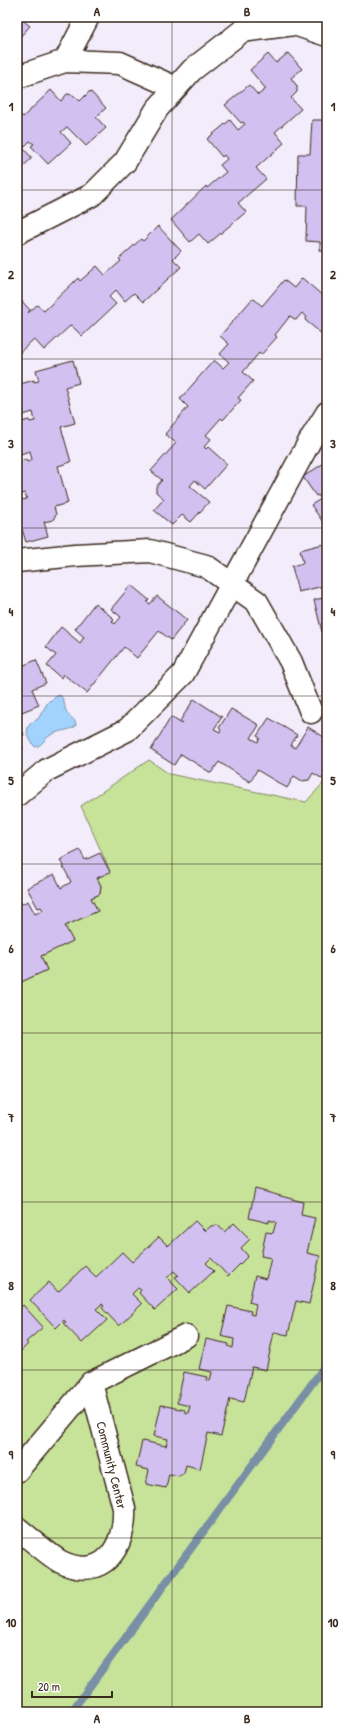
<svg xmlns="http://www.w3.org/2000/svg" width="344" height="1729" font-family="'Patrick Hand',sans-serif">
  <style>
    .green { fill: #c7e39a; stroke: #81865c }
    .water { fill: #a2d3ff; stroke: #798fa5 }
    .lines { fill: none; stroke-linecap: round; stroke-linejoin: round }
    .stream { stroke: #798fa5; stroke-width: 8 }
    .building { fill: #d2c0f1; stroke: #3b2a1e }
    .street-casing { stroke: #3b2a1e; stroke-width: 25 }
    .street { stroke: #fff; stroke-width: 22 }
    .grid { fill: none; stroke: #3b2a1e; stroke-width: 1; stroke-opacity: 0.55 }
    .labels { text-anchor: middle; stroke-width: 4; stroke-linejoin: round; paint-order: stroke }
    .street-label { font-size: 13px; fill: #3b2a1e; stroke: #fff }
    .neatline { fill: none; stroke: #3b2a1e; stroke-width: 1.5 }
    .grid-label { font-size: 13px; text-anchor: middle; font-weight: bold; fill: #3b2a1e }
  </style>
  <rect width="100%" height="100%" fill="#f2ecfb"/>
  <filter id="ink" filterUnits="userSpaceOnUse"><feTurbulence type="fractalNoise" baseFrequency=".025" numOctaves="2"/><feDisplacementMap in="SourceGraphic" scale="8" xChannelSelector="R" yChannelSelector="G"/><feConvolveMatrix kernelMatrix="1 2 1 2 8 2 1 2 1" color-interpolation-filters="sRGB"/></filter>
  <g filter="url(#ink)">
    <!-- green -->
    <path class="green" d="M149,760L169,774L306,802L327,779V1712H17V1001L20,999L17,992V984L47,970L41,956L72,941L65,926L98,911L91,898L100,894L101,886L97,878L110,871L81,806Z"/>
    <!-- water -->
    <path class="water" d="M59,695C66,699 63,706 67,713C70,718 76,719 76,726C69,731 59,730 51,735C45,738 42,746 35,747L27,735L28,727L31,723L38,719L48,702Z"/>
    <g class="lines">
      <!-- stream -->
      <path class="stream" d="M71,1712L327,1363"/>
    </g>
    <!-- building -->
    <path class="building" d="M17,17H19L30,26L17,40Z
      M288,53L302,69L291,78L297,86V92L291,98L301,109L275,132L284,143L256,168L266,179L238,203L246,212L208,244L199,234L190,242L171,220L206,186L207,188L226,172L220,165L227,159L224,155L222,157L207,139L230,120L238,130L245,124L243,122L241,123L225,105L249,85L258,95L266,89L250,70L268,54L276,63Z
      M51,90L61,101L67,94L73,95L80,101L90,91L106,108L96,117L106,128L86,146L67,127L61,132L71,143L48,164L31,146L34,144L30,141L23,148L32,158L17,172V111L23,117Z
      M326,107H327V254L320,250V242L306,241L307,206H297L298,154H310L312,120H326Z
      M158,226L181,251L173,259L181,267L143,302L134,293L125,301L116,290L109,297L116,304L82,336L71,325L44,350L34,339L17,355V296L30,310L28,313L37,305L44,311L78,278L80,281L97,266L105,275L121,261L119,259L141,239L143,241Z
      M302,278L323,296L324,295L327,297V328L322,334L305,320L307,317L302,313L296,320L290,316L275,335L277,337L261,355L259,353L243,372L253,381L238,398L241,400L223,420L221,418L206,435L211,439L204,447L206,449L208,447L227,464L205,489L195,480L190,486L209,502L191,522L182,515L172,525L154,510L164,499L156,492V487L162,480L151,471L176,443L165,434L188,407L180,399L214,360L223,368L229,362L220,354L229,344L220,336L253,298L262,306L284,280L294,288Z
      M73,360L79,383L65,387L75,423L61,427L71,462L58,466L68,503L54,507L56,514L53,520L44,522L48,536L26,542L22,529L17,530V501L27,499L25,493L17,495V462L26,459L27,462L32,460L30,451L17,455V423L29,420L30,422L35,421L33,412L20,416L17,405V385L34,380V382L39,381L36,370Z
      M327,461V528L311,505L321,499L318,495L316,496L303,477Z
      M323,544L327,558V630L322,632L314,600L327,597L324,586L298,592L292,566L303,563L300,550Z
      M131,585L149,600L147,602L150,604L157,596L187,620L171,640L159,631L137,658L124,647L87,693L63,674L61,678L47,666L56,655L46,647L61,627L80,643L84,637L75,629L95,603L114,619L112,621L115,624L121,617L111,609Z
      M36,660L46,683L32,689L39,705L17,714V664L21,662L22,666Z
      M194,699L222,717L214,729L220,732L221,730L219,728L231,709L259,725L251,738L258,742L260,738L257,736L269,718L297,735L291,745L295,748L308,727L327,739V750L325,753L327,754V779L326,781L313,773L309,780L302,781L294,776L287,788L257,770L250,782L219,762L211,773L181,754L174,765L151,750L171,717L182,724L183,723L180,721Z
      M17,718L24,735L18,737L23,749L17,751Z
      M80,850L85,860L100,853L110,872L97,878L101,886L100,894L91,898L98,911L65,926L73,941L41,956L47,970L17,984V906L28,901L35,914L43,910L41,907L38,908L27,888L54,874L61,888L71,882L60,860Z
      M255,1189L303,1202L301,1215L315,1218L307,1253L320,1256L309,1304L296,1301L288,1335L274,1332L266,1370L252,1367L244,1402L230,1399L221,1436L208,1433L200,1469L186,1465L184,1473L179,1476L169,1474L166,1488L146,1484L149,1470L136,1467L142,1441L166,1446L168,1439L154,1436L161,1405L185,1410V1413H188L190,1406L177,1403L184,1372L207,1377L206,1380L210,1381L212,1372L199,1369L206,1339L229,1344L228,1346L233,1348L234,1339L221,1336L228,1306L251,1311L250,1314L254,1315L256,1304L249,1302L255,1276L266,1279L271,1258L261,1256L266,1232L273,1233L276,1222L269,1220V1223L249,1218Z
      M195,1221L205,1231L211,1226L218,1225L224,1232L234,1223L250,1239L241,1248L248,1256L228,1276L211,1258L206,1263L214,1271L190,1293L175,1277L178,1275L174,1271L167,1278L178,1289L155,1310L139,1293L141,1290L138,1288L132,1294L142,1304L119,1326L102,1308L104,1306L102,1304L96,1309L107,1320L82,1343L63,1323L66,1322L64,1320L56,1328L30,1300L49,1282L58,1292L85,1266L96,1277L122,1252L132,1262L159,1237L168,1246Z
      M23,1305L43,1327L26,1342L28,1344L17,1355V1311Z"/>
    <g class="lines">
      <!-- street casing -->
      <g class="street-casing">
        <path id="street" d="M65,61L88,17
          M17,77L65,61L120,63L176,88
          M17,233L92,195L125,162L157,109L192,70L242,31L294,24L327,35
          M17,561L75,555L150,551L206,566L257,602L291,662L311,712
          M17,795L47,770L127,730L183,674L312,437L327,413
          M17,1471L91,1383L186,1336
          M17,1528C30,1538 47,1554 61,1562C103,1582 126,1547 124,1508L91,1383"/>
      </g>
      <!-- street -->
      <use href="#street" class="street"/>
    </g>
  </g>
  <!-- grid -->
  <path class="grid" d="M172,17V1712M17,190H327M17,359H327M17,528H327M17,696H327M17,864H327M17,1033H327M17,1202H327M17,1370H327M17,1538H327"/>
  <g class="labels">
    <!-- street labels -->
    <g class="street-label">
      <text transform="translate(112 1465) rotate(76)" y="5">Community Center</text>
    </g>
  </g>
  <!-- margin -->
  <rect width="344" height="1729" fill="none" stroke="#fff" stroke-width="44"/>
  <!-- scale -->
  <path d="M32 1691v6h80v-6" fill="none" stroke="#3b2a1e" stroke-width="2"/>
  <text x="38" y="1691" font-size="12" fill="#3b2a1e" stroke="#ffffff" stroke-width="3" paint-order="stroke">20 m</text>
  <rect x="22" y="22" width="300" height="1685" class="neatline"/>
  <g class="grid-label">
    <text x="97" y="16">A</text>
    <text x="247" y="16">B</text>
    <text x="11" y="111">1</text>
    <text x="333" y="111">1</text>
    <text x="11" y="279">2</text>
    <text x="333" y="279">2</text>
    <text x="11" y="448">3</text>
    <text x="333" y="448">3</text>
    <text x="11" y="616">4</text>
    <text x="333" y="616">4</text>
    <text x="11" y="785">5</text>
    <text x="333" y="785">5</text>
    <text x="11" y="953">6</text>
    <text x="333" y="953">6</text>
    <text x="11" y="1122">7</text>
    <text x="333" y="1122">7</text>
    <text x="11" y="1290">8</text>
    <text x="333" y="1290">8</text>
    <text x="11" y="1459">9</text>
    <text x="333" y="1459">9</text>
    <text x="11" y="1627">10</text>
    <text x="333" y="1627">10</text>
    <text x="97" y="1723">A</text>
    <text x="247" y="1723">B</text>
  </g>
</svg>
